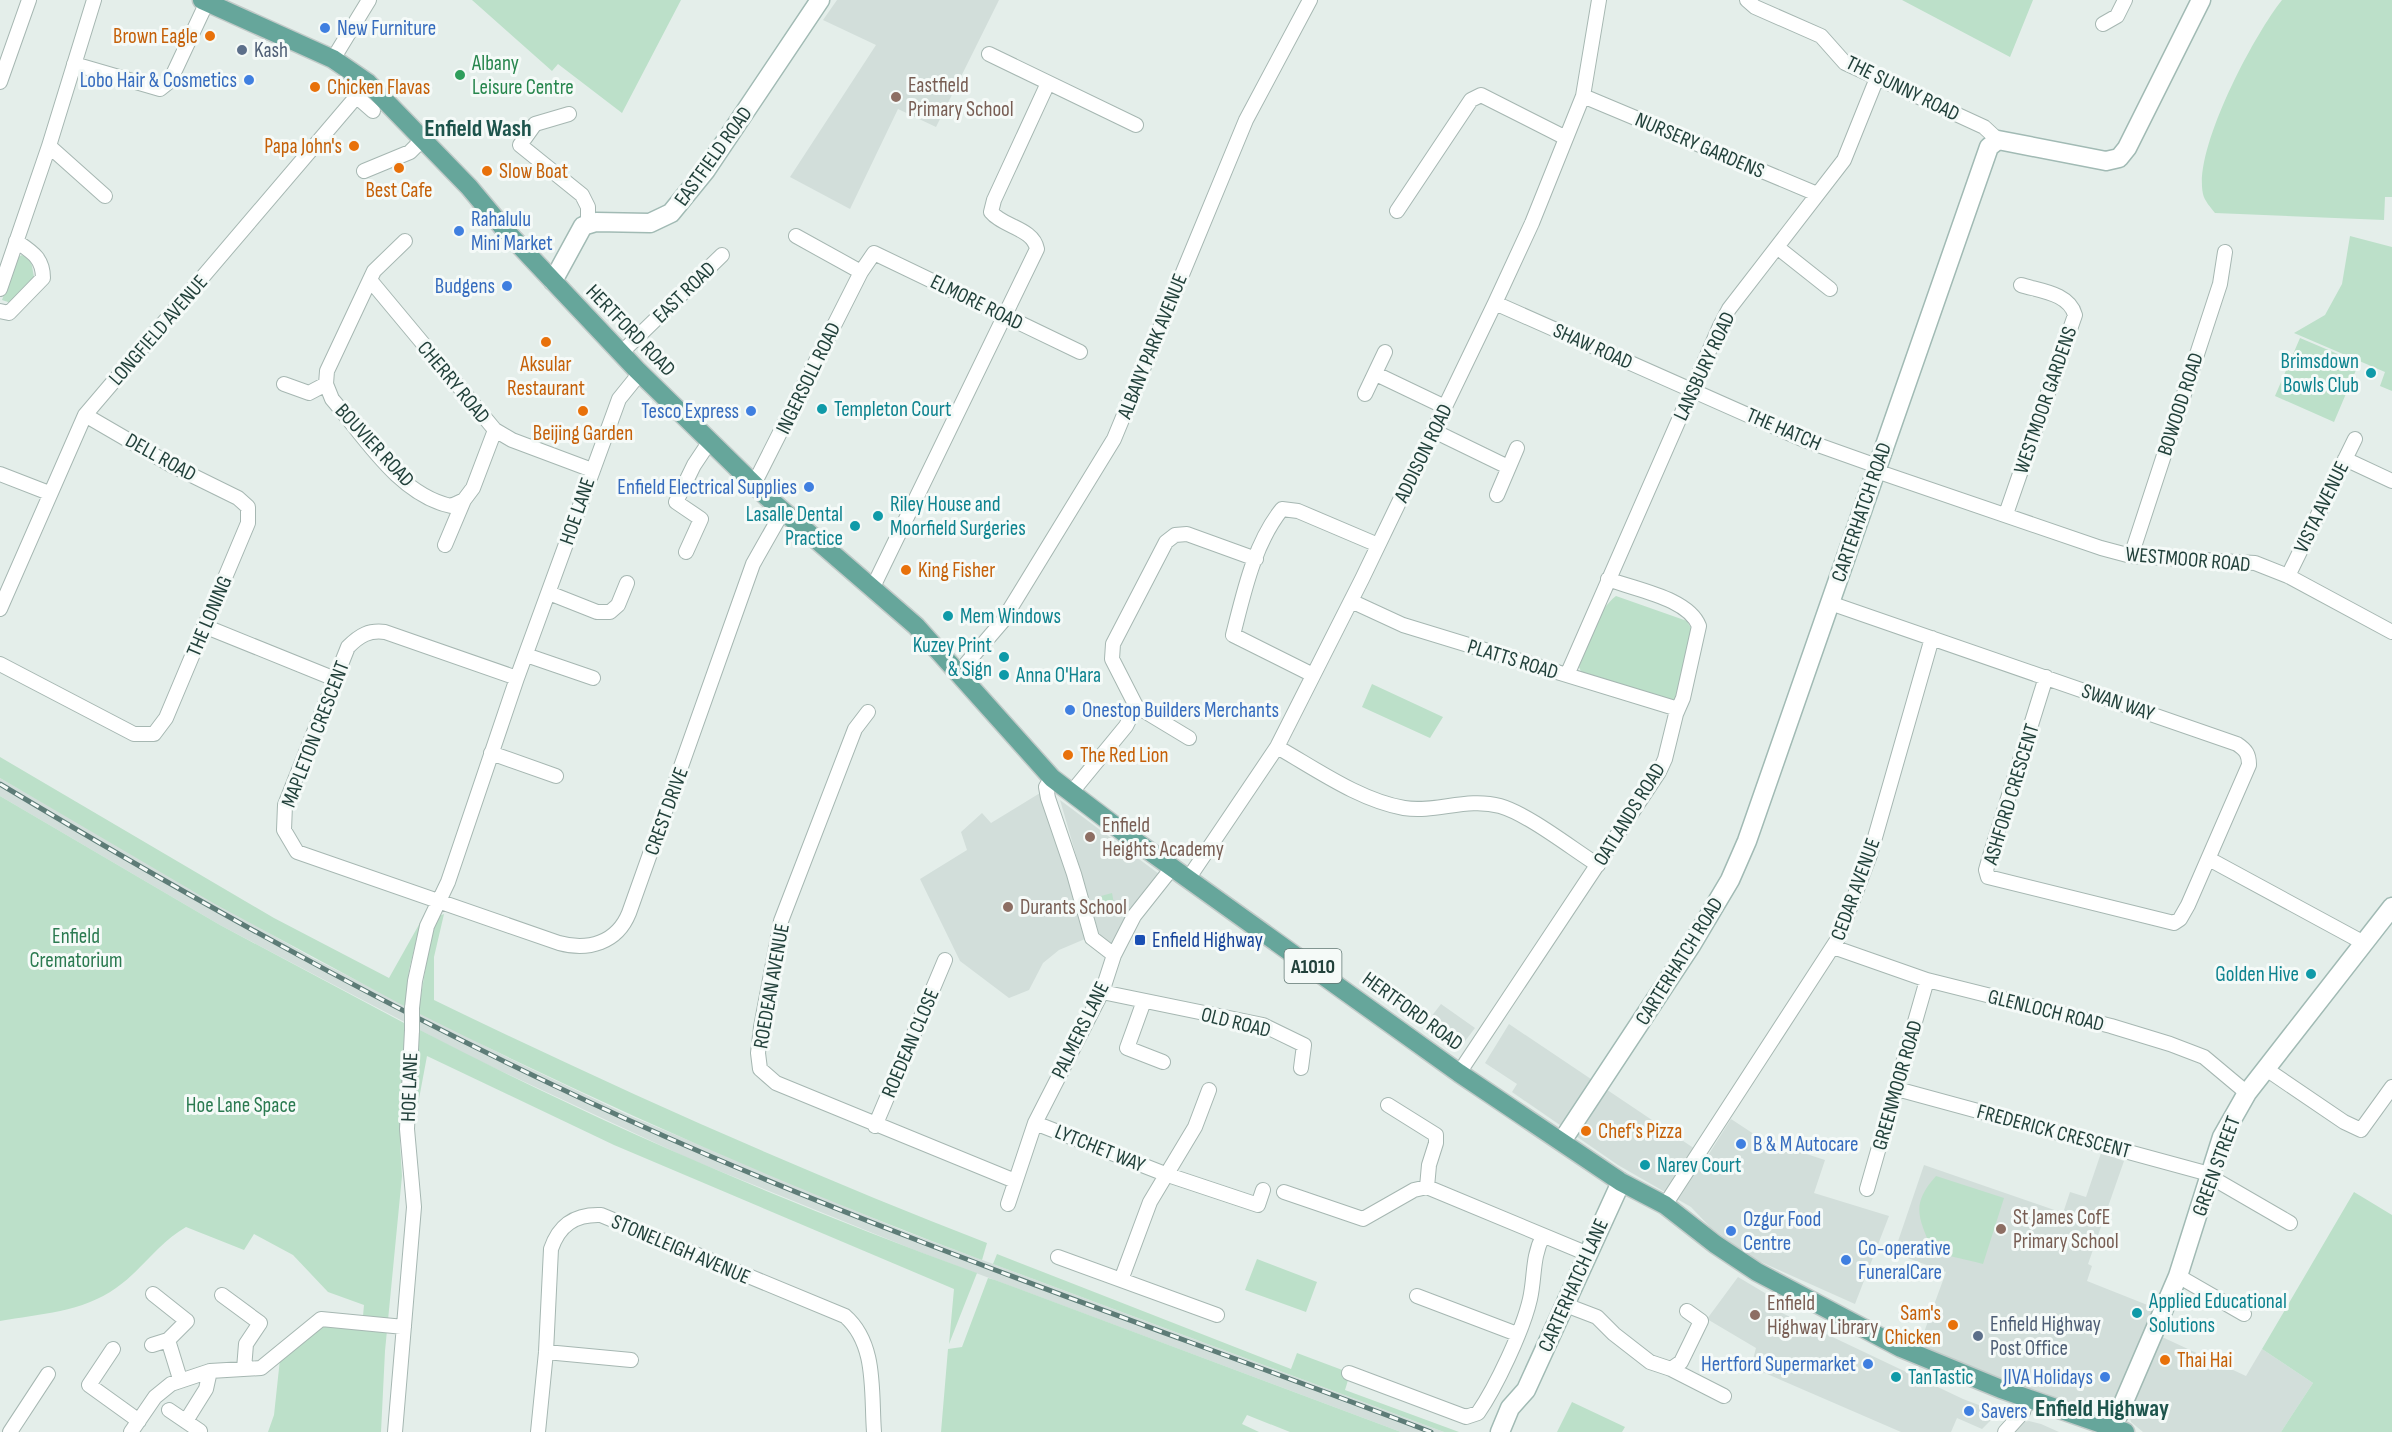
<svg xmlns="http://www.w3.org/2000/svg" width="2392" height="1432" font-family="'Sofia Sans Condensed',sans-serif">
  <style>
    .built { fill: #d2deda }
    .green { fill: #bce0c9 }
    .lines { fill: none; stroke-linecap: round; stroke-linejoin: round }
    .street-casing { stroke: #a6b7b2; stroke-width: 16 }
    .secondary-casing { stroke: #a1bab4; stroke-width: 21 }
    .primary-casing { stroke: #c1cac8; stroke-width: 21 }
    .street { stroke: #fff; stroke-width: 14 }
    .secondary { stroke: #fff; stroke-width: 18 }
    .primary { stroke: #66a69b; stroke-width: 18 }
    .rail-casing { stroke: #5d7c77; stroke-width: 5 }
    .rail { stroke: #f5faf8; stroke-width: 3; stroke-dasharray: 9; stroke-linecap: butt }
    .street-bridge-casing { stroke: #a6b7b2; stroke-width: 16; stroke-linecap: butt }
    .street-bridge { stroke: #fff; stroke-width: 14 }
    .shop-dot { fill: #3f7fe0; stroke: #f5faf8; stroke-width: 2 }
    .food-dot { fill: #e8710a; stroke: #f5faf8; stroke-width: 2 }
    .service-dot { fill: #5c6f8a; stroke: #f5faf8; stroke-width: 2 }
    .leisure-dot { fill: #2e9e5b; stroke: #f5faf8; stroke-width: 2 }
    .education-dot { fill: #8d6e63; stroke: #f5faf8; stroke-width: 2 }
    .culture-dot { fill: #0f9aa8; stroke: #f5faf8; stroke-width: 2 }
    .transit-dot { fill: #1a4fb4; stroke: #f5faf8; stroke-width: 2 }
    .labels { text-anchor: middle; stroke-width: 6; stroke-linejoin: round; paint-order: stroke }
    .shield { fill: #f5faf8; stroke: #617874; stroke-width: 1.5 }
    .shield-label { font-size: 20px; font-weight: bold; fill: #22413b }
    .shop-label { font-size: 21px; fill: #366cbe; stroke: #f5faf8; text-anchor: start }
    .food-label { font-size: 21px; fill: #c56008; stroke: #f5faf8; text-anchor: start }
    .service-label { font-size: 21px; fill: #4e5e75; stroke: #f5faf8; text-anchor: start }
    .leisure-label { font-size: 21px; fill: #27864d; stroke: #f5faf8; text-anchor: start }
    .education-label { font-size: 21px; fill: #785e54; stroke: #f5faf8; text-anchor: start }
    .street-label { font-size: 21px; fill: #22413b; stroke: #f5faf8 }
    .culture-label { font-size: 21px; fill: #0d838f; stroke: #f5faf8; text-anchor: start }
    .park-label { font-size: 21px; fill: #2a7a50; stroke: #f5faf8 }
    .transit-label { font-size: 21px; fill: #164399; stroke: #f5faf8; text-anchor: start }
    .quarter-label { font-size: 24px; font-weight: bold; fill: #1d544c; stroke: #f5faf8 }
  </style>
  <rect width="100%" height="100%" fill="#e4eeea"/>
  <!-- built -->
  <path class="built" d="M837,0H999L936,127L898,109L850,209L790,177L876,45L823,20Z
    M0,778L311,957L515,1061L626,1114L902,1230L1444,1432H1401L917,1251L692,1160L471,1057L220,925L0,796Z
    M1040,793L1092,936L1059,950L1043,963L1029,990L1009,998L960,961L920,879L967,850L961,832L982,813L991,823Z
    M1060,800L1159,874L1110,946L1101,941Z
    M1441,1004L1475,1028L1462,1045L1427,1022Z
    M1509,1024L1707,1157L1731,1119L1763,1140L1825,1160L1814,1193L1889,1216L1855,1304L1752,1258L1710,1227L1691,1207L1618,1165L1512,1092L1517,1084L1485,1063Z
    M2101,1153L2124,1161L2088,1264L2092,1266L2087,1281L2155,1308L2108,1413L2101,1414L2026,1389L1919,1346L1946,1272L1894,1253L1924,1165L2063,1213L2070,1192L2086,1197Z
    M1738,1277L1785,1305L1782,1313L1963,1399L1992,1410L1996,1415L1982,1429L1957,1418L1951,1432H1901L1751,1367L1756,1348L1707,1319Z
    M2160,1336L2246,1376L2262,1349L2313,1383L2281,1432H2143L2131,1422L2128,1411Z
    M2029,1421L2041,1424L2059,1432H2015L2023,1422Z"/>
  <!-- green -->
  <path class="green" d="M472,0H681L622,113L558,64L552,71Z
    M1902,0H2033L2010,57Z
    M2282,0H2392V197H2385L2384,220L2215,213C2211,208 2204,200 2203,194C2193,149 2254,35 2282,0Z
    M2350,236L2392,247V391L2380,386L2385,372L2294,333L2325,315L2342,284Z
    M22,255L31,261L34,277L11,303L2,300L18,257Z
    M2300,338L2359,363L2334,422L2275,396Z
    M1616,596L1687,621L1692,630L1677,699L1672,703L1583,676L1579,667C1588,645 1597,610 1616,596Z
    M1372,684L1443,717L1430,738L1362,707Z
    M0,757L274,918L389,978L421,921L409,970L406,1007L215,904L0,778Z
    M0,796L220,925L406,1024L400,1144L402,1176L385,1351L381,1432H268L274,1415L280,1359L321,1323L363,1316L364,1305L328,1292L293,1255L254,1234L244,1250L186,1227C158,1243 142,1270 116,1288C83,1312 39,1314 0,1321Z
    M1112,893L1115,909L1106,911L1101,896Z
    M444,914L434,957V1000C615,1088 799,1170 987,1243L982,1260C789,1188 602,1105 418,1013L433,924L439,916Z
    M418,1029C598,1123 786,1203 977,1273L949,1344L954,1289L614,1145L427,1056L415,1120Z
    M1936,1176L2004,1198L1983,1264C1966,1259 1948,1257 1932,1250C1919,1218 1910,1205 1936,1176Z
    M2354,1192L2392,1215V1432H2281L2313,1383L2262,1349Z
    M997,1254L1291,1369L1297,1353L1345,1371L1349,1377L1345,1390L1459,1432H1444L993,1264Z
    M1257,1259L1317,1282L1306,1312L1245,1290Z
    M988,1278L995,1280L1401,1432H1290L1247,1415L1242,1424L1259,1432H941L948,1349L962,1347Z
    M1572,1402L1625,1427L1622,1432H1557Z"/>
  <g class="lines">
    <!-- street casing -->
    <g class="street-casing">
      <path id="street" d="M1747,0L1755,7L1821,36L1845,63L1984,127L1998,140
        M2103,24L2117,16L2125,0
        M989,54L1136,125
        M333,59L369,0
        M74,64L160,89L170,81L207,2
        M0,82L29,0
        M1583,96L1817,194
        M357,97L373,111
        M569,114L535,124L520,145L582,195L588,207V224
        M49,146L105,196
        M364,171L410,152L423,139
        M1397,211L1471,100L1481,95L1566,138
        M796,236L861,272
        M405,241L374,271L327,371L326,384L332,399C364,436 399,495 451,506L464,500L473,488L495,430
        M1777,247L1830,289
        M370,280L495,430L512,440L592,470
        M0,289L49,146L94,0
        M1495,303L1804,440L1877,466L1882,473L2101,548L2131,556L2255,563L2288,576L2392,632
        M0,311L9,313L43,278C43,258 32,252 16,241
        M621,353L722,255
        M1376,374L1445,407
        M284,384L309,393L326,384
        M1365,394L1385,352
        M1434,431L1508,467
        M2345,459L2392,481
        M0,474L49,493
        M754,484L861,272L874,253L1080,352
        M1497,495L1517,448
        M2006,514L2075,315C2069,293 2040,291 2021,285
        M445,545L464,500
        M686,552L701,519L676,502L694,465L710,441
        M2131,556L2220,284L2225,252
        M2288,576L2355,439
        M873,587L1037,249C1033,228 1003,227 991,212L994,200L1048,83
        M549,593L597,612H610L618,605L627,583
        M1351,601L1403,625L1678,709
        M1830,603L2237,744C2246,750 2249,754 2249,765L2188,905L2180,919L2174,923L1988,877L1986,870L1990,856L2046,677
        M0,609L85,415L368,83
        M204,626L335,679
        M526,655L593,678
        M0,664L134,734H154L166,718L248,523V507L238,498L171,465L85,415
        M959,672L1002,622L1114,439L1246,120L1310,0
        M1313,675L1233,635C1244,592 1254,544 1282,509L1298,511L1378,545
        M1567,675L1720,326L1729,309L1844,160L1877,78
        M517,678L385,632C369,630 360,635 348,647L285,805L284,830L297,852L559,943C588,951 617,943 629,913L753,564L783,511
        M868,712L855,729L781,921L761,1027L758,1053L760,1069L776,1083L1015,1181
        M1189,738L1136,706L1112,659L1113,644L1166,542L1175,535L1187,534L1256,559
        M1277,747C1316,769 1359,800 1404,808C1436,813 1467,797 1500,806C1528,814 1571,848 1598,865
        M491,753L556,776
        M1052,778L1046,787L1048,798L1074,874L1092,938L1114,955
        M1071,793L1126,726L1136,706
        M2209,859L2364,943
        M1188,879L1277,747L1362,579L1495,303L1532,223L1583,96L1599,0
        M1833,947L1927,980L2111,1026L2170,1044L2204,1057L2247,1093
        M1102,992L1263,1025L1304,1045L1301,1068
        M1144,1001L1127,1048L1163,1062
        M412,1008L415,981L427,926L448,882L517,678L619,399L640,373
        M2266,1069L2344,1122L2361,1130L2392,1087
        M1459,1073L1659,772L1665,759L1676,714L1683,698L1699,626C1688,598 1636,590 1608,579
        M1897,1089L2202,1172L2290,1223
        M1388,1105L1436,1135V1143L1429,1165L1427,1187
        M1035,1123L1165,1174L1258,1205L1263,1190
        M875,1126L945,960
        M1867,1189L1927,980
        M1284,1192L1363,1219L1414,1190L1427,1187L1588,1254
        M1008,1204L1035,1123L1102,992L1114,955L1134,916L1172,868
        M1665,1205L1839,937L1870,855L1932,638
        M1058,1257L1217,1315
        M2178,1276L2244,1314
        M1121,1280L1150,1202L1195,1127L1209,1090
        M222,1295L260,1323L246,1344L244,1369
        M1417,1296L1517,1334
        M1563,1304L1597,1317L1614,1334L1650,1362L1671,1369L1681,1362L1701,1321L1687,1311
        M168,1340L180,1379
        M152,1345L168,1340L187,1321L153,1294
        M113,1349L89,1385L139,1421
        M546,1352L631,1360
        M1671,1369L1724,1396
        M1349,1373L1466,1417L1478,1413C1496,1387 1523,1330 1530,1299C1535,1277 1532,1257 1543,1236
        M169,1410L200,1431
        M186,1421L206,1389L210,1371
        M10,1432L48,1374
        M131,1432L155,1397L171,1384L210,1371L261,1368L321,1319L404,1327
        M395,1432L414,1207L407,1129L412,1030
        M538,1432L546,1352L551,1249C559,1225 575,1214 601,1215L845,1316C877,1344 871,1392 874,1432
        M2005,1432L2023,1412L2027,1398"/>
    </g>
    <!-- secondary casing -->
    <g class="secondary-casing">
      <path id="secondary" d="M553,281L583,226L596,222L650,223L671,213L706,170L820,0
        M1562,1141L1692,944L1730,880L1747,841L1989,147L1998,140L2106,161L2119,158L2127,148L2201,0
        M2113,1427L2178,1276L2222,1137L2247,1093L2392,907
        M1500,1432L1510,1408L1526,1390L1621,1182"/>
    </g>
    <!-- primary casing -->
    <g class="primary-casing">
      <path id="primary" d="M202,0L333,59L368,83L469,187L505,230L637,370L767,497L916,626L1052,778L1131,838L1459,1073L1621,1182L1665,1205L1715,1244L1757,1272L1901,1348L2001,1389L2125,1432"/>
    </g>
    <!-- street -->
    <use href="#street" class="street"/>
    <!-- secondary -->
    <use href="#secondary" class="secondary"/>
    <!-- primary -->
    <use href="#primary" class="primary"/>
    <!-- rail casing -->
    <g class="rail-casing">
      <path id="rail" d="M0,784C215,913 434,1034 664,1136C915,1247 1175,1334 1431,1432"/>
    </g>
    <!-- rail -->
    <use href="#rail" class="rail"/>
    <!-- street-bridge casing -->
    <g class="street-bridge-casing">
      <path id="street-bridge" d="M412,1030V1008"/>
    </g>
    <!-- street-bridge -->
    <use href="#street-bridge" class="street-bridge"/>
  </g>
  <!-- markers -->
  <g class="shop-dot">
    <circle cx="325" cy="28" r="6"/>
    <circle cx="249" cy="80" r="6"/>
    <circle cx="459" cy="231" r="6"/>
    <circle cx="507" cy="286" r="6"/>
    <circle cx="751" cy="411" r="6"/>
    <circle cx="809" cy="487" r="6"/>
    <circle cx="1070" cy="710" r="6"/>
    <circle cx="1741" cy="1144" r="6"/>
    <circle cx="1731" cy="1231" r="6"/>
    <circle cx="1846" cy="1260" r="6"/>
    <circle cx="1868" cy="1364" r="6"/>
    <circle cx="2105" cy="1377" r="6"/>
    <circle cx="1969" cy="1411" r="6"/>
  </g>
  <g class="food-dot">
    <circle cx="210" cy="36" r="6"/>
    <circle cx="315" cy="87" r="6"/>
    <circle cx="354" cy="146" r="6"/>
    <circle cx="399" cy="168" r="6"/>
    <circle cx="487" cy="171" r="6"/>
    <circle cx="546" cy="342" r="6"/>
    <circle cx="583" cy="411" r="6"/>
    <circle cx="906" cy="570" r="6"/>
    <circle cx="1068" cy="755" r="6"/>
    <circle cx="1586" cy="1131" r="6"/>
    <circle cx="1953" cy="1325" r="6"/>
    <circle cx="2165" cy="1360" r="6"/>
  </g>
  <g class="service-dot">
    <circle cx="242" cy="50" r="6"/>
    <circle cx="1978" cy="1336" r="6"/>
  </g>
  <circle class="leisure-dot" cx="460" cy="75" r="6"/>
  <g class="education-dot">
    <circle cx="896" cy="97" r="6"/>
    <circle cx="1090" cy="837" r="6"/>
    <circle cx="1008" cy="907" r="6"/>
    <circle cx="2001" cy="1229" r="6"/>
    <circle cx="1755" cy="1315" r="6"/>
  </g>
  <g class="culture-dot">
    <circle cx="2371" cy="373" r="6"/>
    <circle cx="822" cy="409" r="6"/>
    <circle cx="878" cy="516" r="6"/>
    <circle cx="855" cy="526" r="6"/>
    <circle cx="948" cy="616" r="6"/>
    <circle cx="1004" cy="657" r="6"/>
    <circle cx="1004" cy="675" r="6"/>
    <circle cx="2311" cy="974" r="6"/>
    <circle cx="1645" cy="1165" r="6"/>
    <circle cx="2137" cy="1313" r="6"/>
    <circle cx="1896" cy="1377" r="6"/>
  </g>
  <rect class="transit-dot" x="1134" y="934" width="12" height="12" rx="3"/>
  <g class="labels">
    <!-- shield labels -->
    <rect class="shield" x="1284.5" y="949" width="57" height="34" rx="4.5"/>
    <g class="shield-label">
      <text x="1313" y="973">A1010</text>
    </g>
    <!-- shop labels -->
    <g class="shop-label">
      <text x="337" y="35">New Furniture</text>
      <text x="237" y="87" text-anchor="end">Lobo Hair &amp; Cosmetics</text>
      <text x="471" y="226">Rahalulu<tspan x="471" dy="24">Mini Market</tspan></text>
      <text x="495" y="293" text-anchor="end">Budgens</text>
      <text x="739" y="418" text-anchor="end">Tesco Express</text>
      <text x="797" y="494" text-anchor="end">Enfield Electrical Supplies</text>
      <text x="1082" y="717">Onestop Builders Merchants</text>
      <text x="1753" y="1151">B &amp; M Autocare</text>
      <text x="1743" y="1226">Ozgur Food<tspan x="1743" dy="24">Centre</tspan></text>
      <text x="1858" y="1255">Co-operative<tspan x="1858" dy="24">FuneralCare</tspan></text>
      <text x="1856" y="1371" text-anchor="end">Hertford Supermarket</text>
      <text x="2093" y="1384" text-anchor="end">JIVA Holidays</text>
      <text x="1981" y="1418">Savers</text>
    </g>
    <!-- food labels -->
    <g class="food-label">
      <text x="198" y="43" text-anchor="end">Brown Eagle</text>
      <text x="327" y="94">Chicken Flavas</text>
      <text x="342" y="153" text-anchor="end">Papa John's</text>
      <text x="499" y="178">Slow Boat</text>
      <text x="399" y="197" text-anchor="middle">Best Cafe</text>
      <text x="546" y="371" text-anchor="middle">Aksular<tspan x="546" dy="24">Restaurant</tspan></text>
      <text x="583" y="440" text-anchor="middle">Beijing Garden</text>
      <text x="918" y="577">King Fisher</text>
      <text x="1080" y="762">The Red Lion</text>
      <text x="1598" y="1138">Chef's Pizza</text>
      <text x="1941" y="1320" text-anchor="end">Sam's<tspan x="1941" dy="24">Chicken</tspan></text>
      <text x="2177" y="1367">Thai Hai</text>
    </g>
    <!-- service labels -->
    <g class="service-label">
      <text x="254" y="57">Kash</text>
      <text x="1990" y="1331">Enfield Highway<tspan x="1990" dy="24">Post Office</tspan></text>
    </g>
    <!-- leisure labels -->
    <g class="leisure-label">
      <text x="472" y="70">Albany<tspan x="472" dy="24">Leisure Centre</tspan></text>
    </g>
    <!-- education labels -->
    <g class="education-label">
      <text x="908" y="92">Eastfield<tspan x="908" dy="24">Primary School</tspan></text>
      <text x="1102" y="832">Enfield<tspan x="1102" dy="24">Heights Academy</tspan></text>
      <text x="1020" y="914">Durants School</text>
      <text x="2013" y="1224">St James CofE<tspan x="2013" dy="24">Primary School</tspan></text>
      <text x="1767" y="1310">Enfield<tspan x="1767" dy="24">Highway Library</tspan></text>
    </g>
    <!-- street labels -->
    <g class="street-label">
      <text transform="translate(1903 88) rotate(26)" y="7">THE SUNNY ROAD</text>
      <text transform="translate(1700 145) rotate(23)" y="7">NURSERY GARDENS</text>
      <text transform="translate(713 156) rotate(-54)" y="7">EASTFIELD ROAD</text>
      <text transform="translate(684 292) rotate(-44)" y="7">EAST ROAD</text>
      <text transform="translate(977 302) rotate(26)" y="7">ELMORE ROAD</text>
      <text transform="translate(158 330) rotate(-49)" y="7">LONGFIELD AVENUE</text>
      <text transform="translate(631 330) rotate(46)" y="7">HERTFORD ROAD</text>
      <text transform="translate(1152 346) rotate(-68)" y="7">ALBANY PARK AVENUE</text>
      <text transform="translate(1593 346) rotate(24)" y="7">SHAW ROAD</text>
      <text transform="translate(1704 366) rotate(-65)" y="7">LANSBURY ROAD</text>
      <text transform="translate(808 378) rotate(-64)" y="7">INGERSOLL ROAD</text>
      <text transform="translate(454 382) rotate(50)" y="7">CHERRY ROAD</text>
      <text transform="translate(2045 400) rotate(-71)" y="7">WESTMOOR GARDENS</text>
      <text transform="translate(2180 404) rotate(-72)" y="7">BOWOOD ROAD</text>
      <text transform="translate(1784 429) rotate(23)" y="7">THE HATCH</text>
      <text transform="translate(375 445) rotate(47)" y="7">BOUVIER ROAD</text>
      <text transform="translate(1423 453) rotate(-64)" y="7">ADDISON ROAD</text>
      <text transform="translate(161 457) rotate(29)" y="7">DELL ROAD</text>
      <text transform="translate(2321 507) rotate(-64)" y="7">VISTA AVENUE</text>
      <text transform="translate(577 511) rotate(-71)" y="7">HOE LANE</text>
      <text transform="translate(1861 512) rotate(-71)" y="7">CARTERHATCH ROAD</text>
      <text transform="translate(2188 559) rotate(5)" y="7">WESTMOOR ROAD</text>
      <text transform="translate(209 616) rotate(-67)" y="7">THE LONING</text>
      <text transform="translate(1513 659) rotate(17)" y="7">PLATTS ROAD</text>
      <text transform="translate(2118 702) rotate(19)" y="7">SWAN WAY</text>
      <text transform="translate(315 734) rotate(-69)" y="7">MAPLETON CRESCENT</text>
      <text transform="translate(2011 794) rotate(-73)" y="7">ASHFORD CRESCENT</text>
      <text transform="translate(666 811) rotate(-70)" y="7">CREST DRIVE</text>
      <text transform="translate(1629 814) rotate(-58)" y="7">OATLANDS ROAD</text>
      <text transform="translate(1855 889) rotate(-70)" y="7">CEDAR AVENUE</text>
      <text transform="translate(1679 961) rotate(-58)" y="7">CARTERHATCH ROAD</text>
      <text transform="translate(771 986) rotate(-80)" y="7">ROEDEAN AVENUE</text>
      <text transform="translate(2046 1010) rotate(14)" y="7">GLENLOCH ROAD</text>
      <text transform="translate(1413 1011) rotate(36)" y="7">HERTFORD ROAD</text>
      <text transform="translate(1236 1022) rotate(14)" y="7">OLD ROAD</text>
      <text transform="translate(1080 1030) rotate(-64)" y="7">PALMERS LANE</text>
      <text transform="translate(910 1043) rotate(-67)" y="7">ROEDEAN CLOSE</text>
      <text transform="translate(1897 1085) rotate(-74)" y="7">GREENMOOR ROAD</text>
      <text transform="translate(409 1087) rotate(-88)" y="7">HOE LANE</text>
      <text transform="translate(2054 1131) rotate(15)" y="7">FREDERICK CRESCENT</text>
      <text transform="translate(1100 1148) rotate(22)" y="7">LYTCHET WAY</text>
      <text transform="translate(2216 1166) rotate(-70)" y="7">GREEN STREET</text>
      <text transform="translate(681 1249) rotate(23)" y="7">STONELEIGH AVENUE</text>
      <text transform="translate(1573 1285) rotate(-66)" y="7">CARTERHATCH LANE</text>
    </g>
    <!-- culture labels -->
    <g class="culture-label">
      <text x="2359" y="368" text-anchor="end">Brimsdown<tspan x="2359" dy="24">Bowls Club</tspan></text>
      <text x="834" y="416">Templeton Court</text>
      <text x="890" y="511">Riley House and<tspan x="890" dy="24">Moorfield Surgeries</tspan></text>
      <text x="843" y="521" text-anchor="end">Lasalle Dental<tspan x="843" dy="24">Practice</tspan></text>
      <text x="960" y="623">Mem Windows</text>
      <text x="992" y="652" text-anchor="end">Kuzey Print<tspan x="992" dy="24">&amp; Sign</tspan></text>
      <text x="1016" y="682">Anna O'Hara</text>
      <text x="2299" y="981" text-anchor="end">Golden Hive</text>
      <text x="1657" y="1172">Narev Court</text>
      <text x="2149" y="1308">Applied Educational<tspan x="2149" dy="24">Solutions</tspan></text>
      <text x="1908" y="1384">TanTastic</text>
    </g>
    <!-- park labels -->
    <g class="park-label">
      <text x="76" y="943">Enfield<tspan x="76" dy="24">Crematorium</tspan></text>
      <text x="241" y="1112">Hoe Lane Space</text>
    </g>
    <!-- transit labels -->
    <g class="transit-label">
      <text x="1152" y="947">Enfield Highway</text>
    </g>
    <!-- quarter labels -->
    <g class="quarter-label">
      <text x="478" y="136">Enfield Wash</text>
      <text x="2102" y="1416">Enfield Highway</text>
    </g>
  </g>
</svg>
